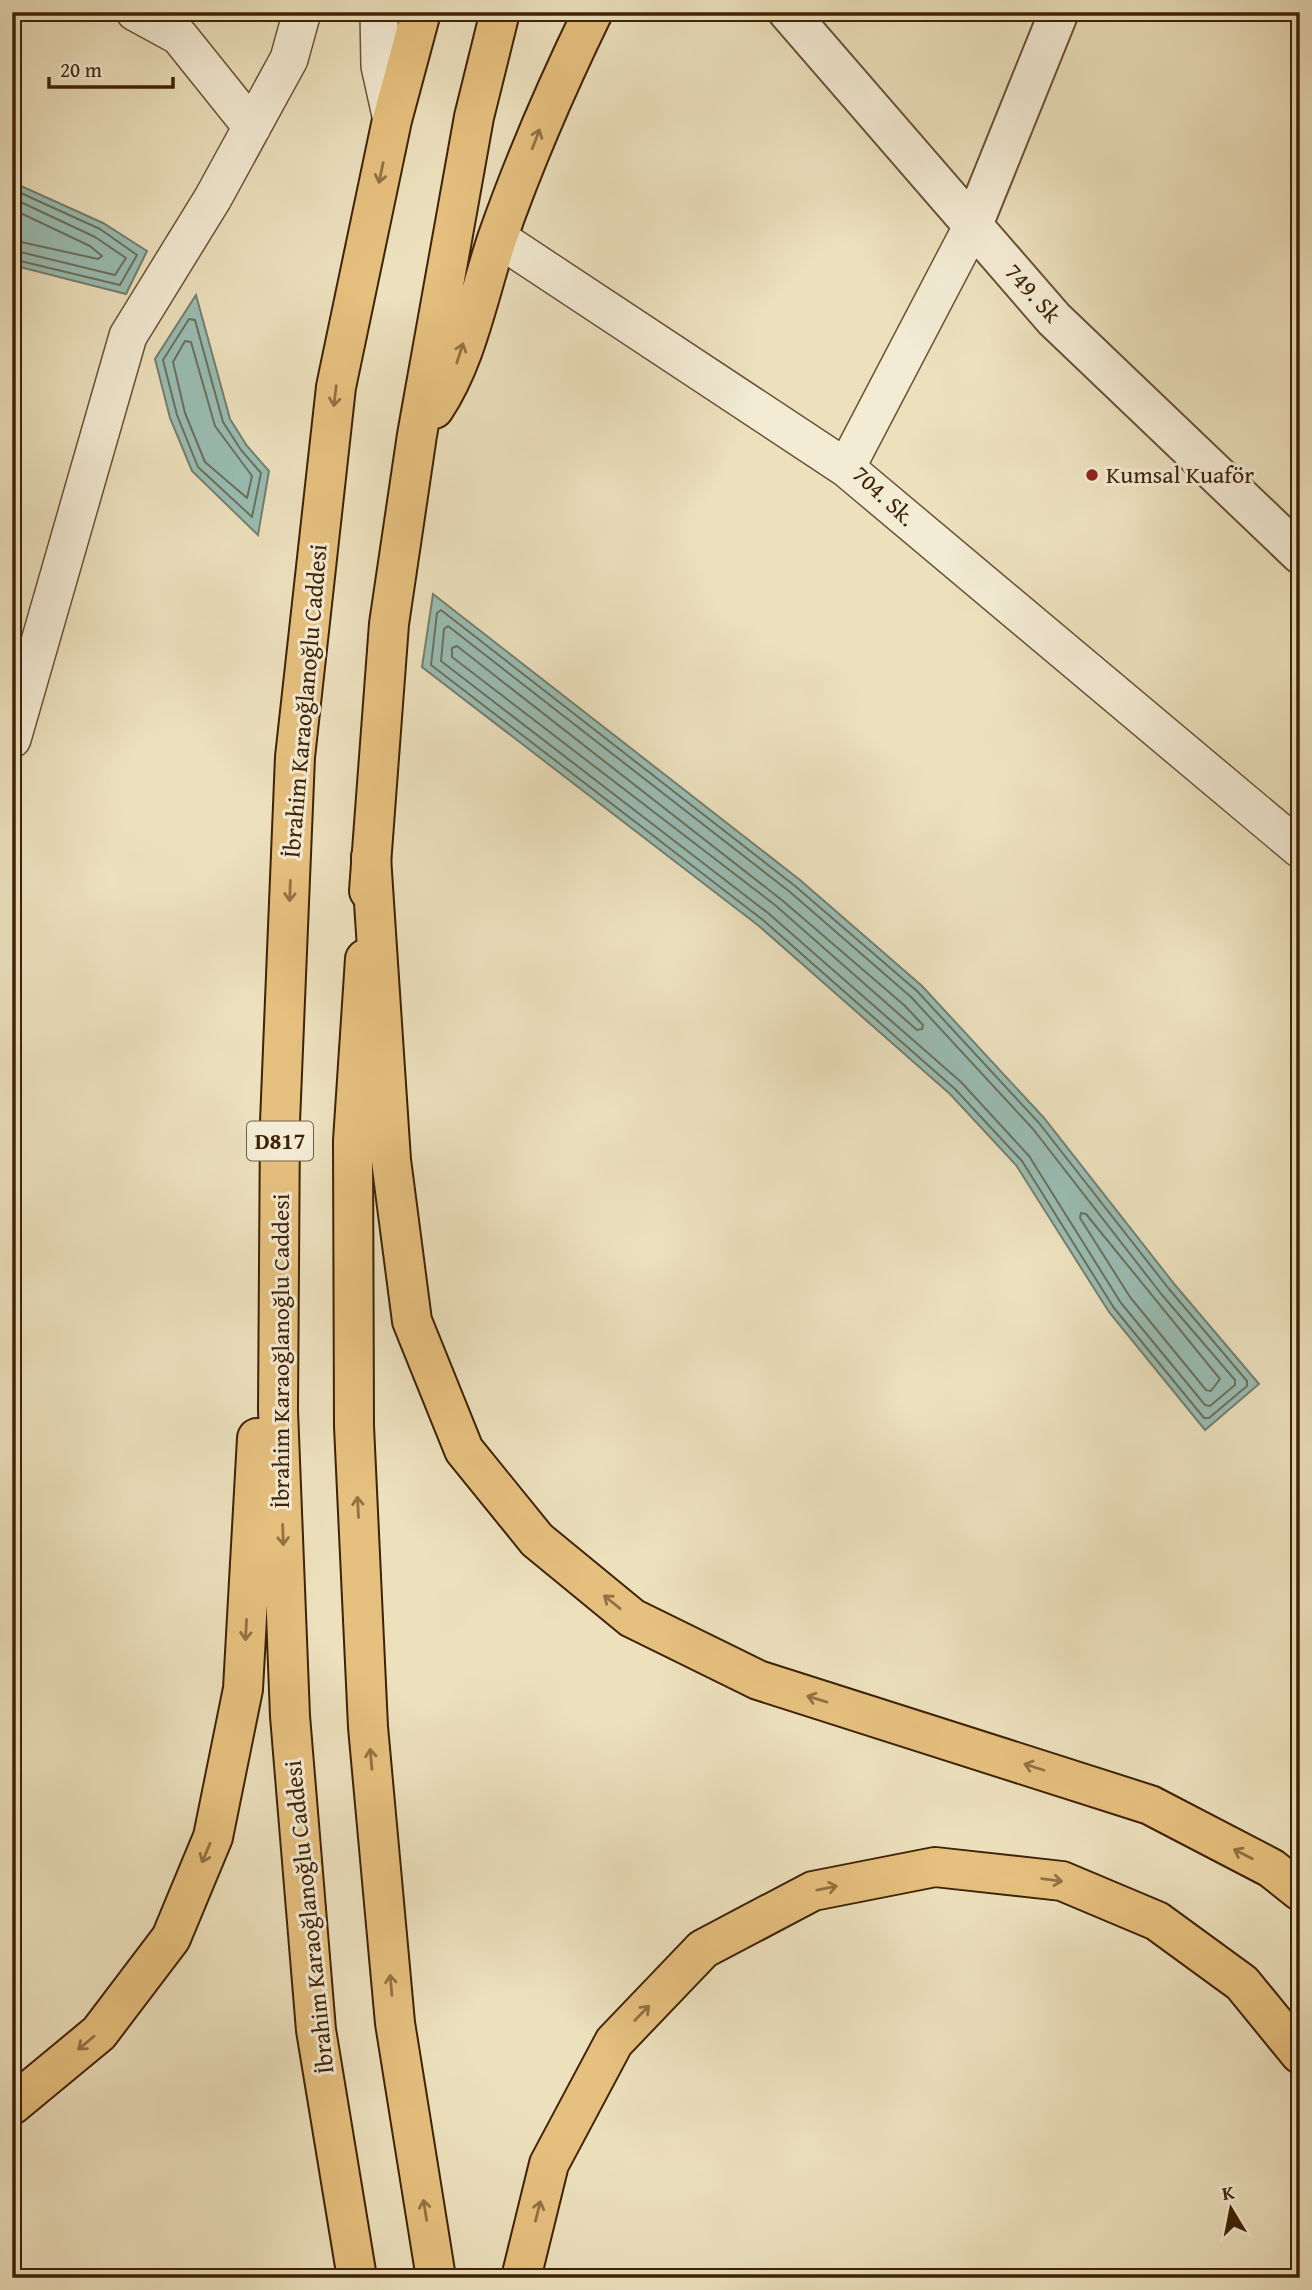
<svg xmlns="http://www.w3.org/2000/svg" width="1312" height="2290" font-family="'Gentium Book Plus',serif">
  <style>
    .water { fill: #99bdb3; stroke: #757f6e; stroke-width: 2 }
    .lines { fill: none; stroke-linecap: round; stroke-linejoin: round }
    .shore { stroke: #6c705d; stroke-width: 2 }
    .minor-casing { stroke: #6a5234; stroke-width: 40 }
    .tertiary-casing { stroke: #6a5234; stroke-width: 42 }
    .trunk-casing { stroke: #3e2207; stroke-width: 42 }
    .motorway-casing { stroke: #3e2207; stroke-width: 42 }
    .minor { stroke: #f3ebd4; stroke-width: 37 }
    .tertiary { stroke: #f3ebd4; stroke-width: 38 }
    .trunk { stroke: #e6c07e; stroke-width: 38 }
    .motorway { stroke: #e6c07e; stroke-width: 38 }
    .oneway { stroke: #927142 }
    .poi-dot { fill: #8f2418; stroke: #f3ebd4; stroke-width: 2.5 }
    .labels { text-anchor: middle; stroke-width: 6; stroke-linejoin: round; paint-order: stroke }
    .shield { fill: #f3ebd4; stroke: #745e44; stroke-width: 2 }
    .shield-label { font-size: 23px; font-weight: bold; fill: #3e2207 }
    .street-label { font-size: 24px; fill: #3e2207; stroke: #f3ebd4 }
    .poi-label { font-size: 24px; fill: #3e2207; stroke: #f3ebd4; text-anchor: start }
  </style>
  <rect width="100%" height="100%" fill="#ece0bd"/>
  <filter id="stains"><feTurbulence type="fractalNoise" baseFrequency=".00286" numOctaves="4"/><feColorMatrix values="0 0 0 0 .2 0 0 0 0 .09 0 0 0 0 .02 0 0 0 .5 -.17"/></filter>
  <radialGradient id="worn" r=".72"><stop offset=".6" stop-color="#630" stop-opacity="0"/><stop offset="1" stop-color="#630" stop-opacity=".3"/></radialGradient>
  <!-- water -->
  <path class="water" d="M12,182L103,223L147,251L126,294L12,265Z
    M196,295L230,419L247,446L269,471L258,535L192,471L170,418L155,359Z
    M433,594L800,880L922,986L1044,1118L1175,1285L1259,1384L1205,1430L1109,1312L1016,1165L950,1094L759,926L422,667Z"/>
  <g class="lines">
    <!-- shore -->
    <path class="shore" d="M12,189L100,229L137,255L120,285L12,259
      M12,198L95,237L126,258L115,275L12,250
      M12,209L90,246L102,256L98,259L12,240
      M189,319L195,320L223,422L241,450L261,473L252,517L198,467L177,415L163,360Z
      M185,341L191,342L215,426L252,476L247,498L205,462L185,413L173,362Z
      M441,610L795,886L917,991L1039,1123L1169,1289L1247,1381V1386L1209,1418H1204L1114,1308L1022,1161L955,1089L763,920L431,665L437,613Z
      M448,626L790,892L911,997L1033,1129L1162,1295L1235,1380V1385L1210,1406L1205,1405L1121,1303L1029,1156L961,1082L768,913L441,661L444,629Z
      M457,646L783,901L904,1005L923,1025L922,1029L917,1030L775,905L452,657V648Z
      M1081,1213L1086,1214L1220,1379L1211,1391L1206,1390L1130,1297L1080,1218Z"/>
    <!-- minor casing -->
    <g class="minor-casing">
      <path id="minor" d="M135,12L179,36L252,127
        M379,12L380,66L392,120
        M973,225L846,468L1300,849
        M498,238L846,468
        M12,739L128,336L213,198L289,59L302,12"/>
    </g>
    <!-- tertiary casing -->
    <g class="tertiary-casing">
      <path id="tertiary" d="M788,12L1054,319L1300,554
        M973,225L1059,12"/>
    </g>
    <!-- trunk casing -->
    <g class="trunk-casing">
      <path id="trunk" d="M434,409C467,360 478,296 497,239C524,162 557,86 593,12
        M369,891L389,624L417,435L474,117L500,12
        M365,959L353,1141L354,1426L368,1727L395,2023L436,2278
        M12,2105L99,2033L171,1938L213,1837L243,1689L257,1438
        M357,2278L316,2030L290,1716L278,1410L280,1122L295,757L336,387L392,120L421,12
        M521,2278L549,2164L614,2042L703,1949L813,1891L935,1867L1062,1881L1157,1921L1242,1983L1300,2054"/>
    </g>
    <!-- motorway casing -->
    <g class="motorway-casing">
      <path id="motorway" d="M371,857L391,1160L412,1321L464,1450L537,1540L632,1618L758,1680L1150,1805L1271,1868L1300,1891"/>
    </g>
    <!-- minor -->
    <use href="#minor" class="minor"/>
    <!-- tertiary -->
    <use href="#tertiary" class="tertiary"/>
    <!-- trunk -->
    <use href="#trunk" class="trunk"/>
    <!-- motorway -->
    <use href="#motorway" class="motorway"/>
  </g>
  <!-- one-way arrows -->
  <defs><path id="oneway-shaft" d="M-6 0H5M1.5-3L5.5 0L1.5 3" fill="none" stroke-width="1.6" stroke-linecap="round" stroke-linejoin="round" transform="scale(1.75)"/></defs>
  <g class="oneway">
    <use href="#oneway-shaft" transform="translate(536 139) rotate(-69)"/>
    <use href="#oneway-shaft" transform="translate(381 173) rotate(102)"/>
    <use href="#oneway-shaft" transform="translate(460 353) rotate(-72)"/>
    <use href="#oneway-shaft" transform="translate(335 396) rotate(97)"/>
    <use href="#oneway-shaft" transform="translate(290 891) rotate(92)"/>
    <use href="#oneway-shaft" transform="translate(358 1507) rotate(-93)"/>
    <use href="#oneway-shaft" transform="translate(283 1535) rotate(88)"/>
    <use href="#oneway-shaft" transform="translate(612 1602) rotate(-141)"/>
    <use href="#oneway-shaft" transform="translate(246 1630) rotate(93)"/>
    <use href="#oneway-shaft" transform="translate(817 1699) rotate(-163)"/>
    <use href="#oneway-shaft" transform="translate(371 1759) rotate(-95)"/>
    <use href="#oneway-shaft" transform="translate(1034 1767) rotate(-162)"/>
    <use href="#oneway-shaft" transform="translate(206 1853) rotate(113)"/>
    <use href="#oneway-shaft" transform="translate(1243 1854) rotate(-153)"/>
    <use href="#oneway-shaft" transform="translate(1052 1880) rotate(8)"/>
    <use href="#oneway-shaft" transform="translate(827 1888) rotate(-11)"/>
    <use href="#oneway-shaft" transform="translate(391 1985) rotate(-95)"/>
    <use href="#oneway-shaft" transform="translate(642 2013) rotate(-46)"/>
    <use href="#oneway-shaft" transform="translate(86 2043) rotate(140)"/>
    <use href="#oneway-shaft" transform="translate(425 2210) rotate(-99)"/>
    <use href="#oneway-shaft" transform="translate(538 2211) rotate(-76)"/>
  </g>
  <!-- markers -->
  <circle class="poi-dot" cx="1092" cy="475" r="7"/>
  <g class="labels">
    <!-- shield labels -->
    <rect class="shield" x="247" y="1121.5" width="66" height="39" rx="5"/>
    <g class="shield-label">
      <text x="280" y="1149">D817</text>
    </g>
    <!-- street labels -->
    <g class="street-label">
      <text transform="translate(1033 293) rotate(48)" y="8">749. Sk</text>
      <text transform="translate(884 496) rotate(43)" y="8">704. Sk.</text>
      <text transform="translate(305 701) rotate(-85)" y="8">İbrahim Karaoğlanoğlu Caddesi</text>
      <text transform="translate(281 1351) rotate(-90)" y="8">İbrahim Karaoğlanoğlu Caddesi</text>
      <text transform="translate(309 1917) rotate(-96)" y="8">İbrahim Karaoğlanoğlu Caddesi</text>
    </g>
    <!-- poi labels -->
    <g class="poi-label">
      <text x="1106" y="483">Kumsal Kuaför</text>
    </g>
  </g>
  <!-- margin -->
  <rect width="1312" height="2290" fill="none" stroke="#ece0bd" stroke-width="42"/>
  <rect x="14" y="14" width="1284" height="2262" fill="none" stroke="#3e2207" stroke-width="3.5"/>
  <rect x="21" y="21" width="1270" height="2248" fill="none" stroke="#3e2207" stroke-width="2"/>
  <!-- north arrow -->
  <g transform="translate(1231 2209) rotate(350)" stroke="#f3ebd4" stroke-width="5" paint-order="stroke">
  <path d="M0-5L12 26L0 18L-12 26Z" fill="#3e2207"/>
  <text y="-10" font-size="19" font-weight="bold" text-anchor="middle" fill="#3e2207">K</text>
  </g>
  <!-- scale -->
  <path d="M49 77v10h124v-10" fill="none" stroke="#3e2207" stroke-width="3.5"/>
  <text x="60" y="77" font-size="21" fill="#3e2207" stroke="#f3ebd4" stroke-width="5" paint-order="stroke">20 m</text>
  <rect width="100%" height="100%" filter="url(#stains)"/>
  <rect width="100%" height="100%" fill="url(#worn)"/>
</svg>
